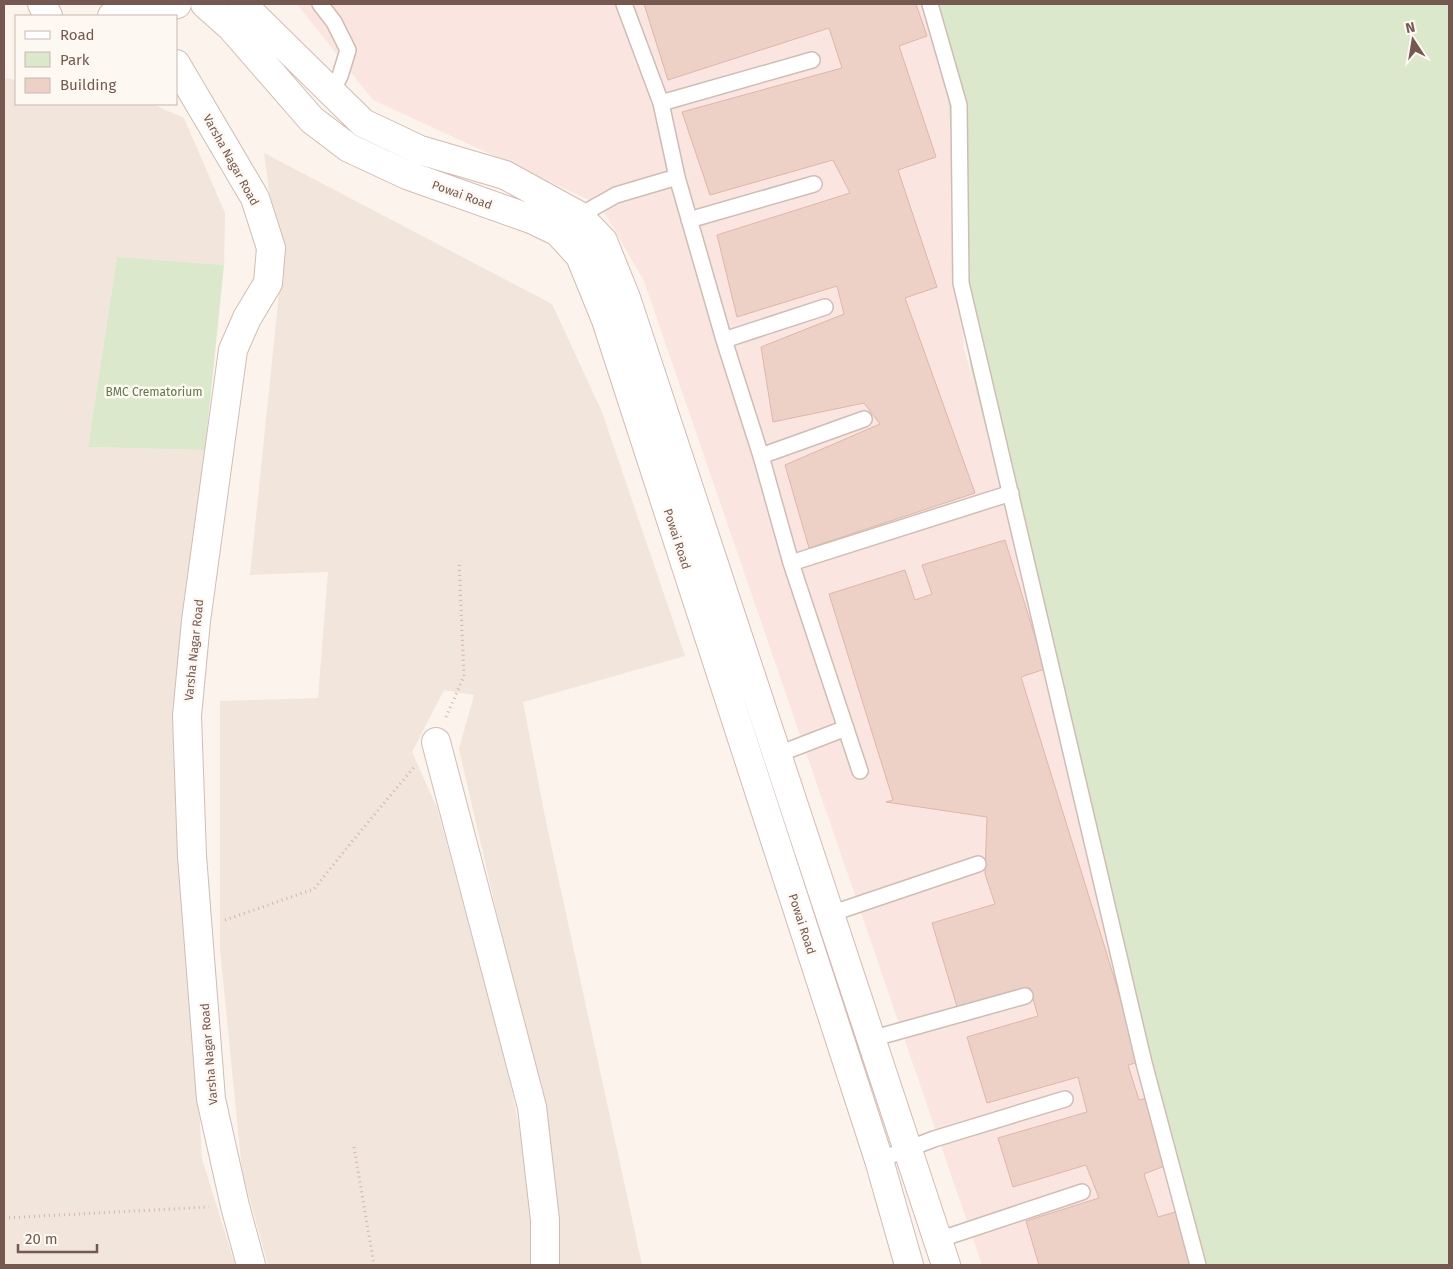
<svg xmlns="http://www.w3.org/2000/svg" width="1453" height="1269" font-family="'Fira Sans',sans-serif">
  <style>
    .residential { fill: #f2e5db }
    .commercial { fill: #fae5e1 }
    .green { fill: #dbe8cb }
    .building { fill: #eed1c6; stroke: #dfb6a8 }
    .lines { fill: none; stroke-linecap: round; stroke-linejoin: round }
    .service-casing { stroke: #cfbdb5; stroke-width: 18 }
    .minor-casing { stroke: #cfbdb5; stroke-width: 30 }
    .tertiary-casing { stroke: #cfbdb5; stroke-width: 30 }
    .secondary-casing { stroke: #d2bcb3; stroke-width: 30 }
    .path { stroke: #d4b4a9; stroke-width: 3; stroke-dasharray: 1 4; stroke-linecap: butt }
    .service { stroke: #fff; stroke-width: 15 }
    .minor { stroke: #fff; stroke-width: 28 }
    .tertiary { stroke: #fff; stroke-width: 28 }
    .secondary { stroke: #fff; stroke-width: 28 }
    .labels { text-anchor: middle; stroke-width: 5; stroke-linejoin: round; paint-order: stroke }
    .street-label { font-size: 12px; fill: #755951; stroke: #fef8f3 }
    .park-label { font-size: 12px; fill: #5e794a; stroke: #fef8f3 }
  </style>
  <rect width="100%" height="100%" fill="#fbf3ec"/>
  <!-- residential -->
  <path class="residential" d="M4,78L16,80V104H152L184,118L225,213L224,265L117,257L88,447L205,450L176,710L202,1159L235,1265H4Z
    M264,153L552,304L602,412L685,656L523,702L544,812L642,1265H557L543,1113L459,749L474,695L444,690L412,752L437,808L507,1066L535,1209L533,1265H268L242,1171L220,949V701L318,698L328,572L250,575L281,274Z"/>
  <!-- commercial -->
  <path class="commercial" d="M297,4H942L964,349L1228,1265H982L644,281L600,205L373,100Z"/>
  <!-- green -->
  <path class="green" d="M940,4H1449V1265H1196L970,366Z
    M117,257L224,265L205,450L88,447Z"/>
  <!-- building -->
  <path class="building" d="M644,4H916L927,36L899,46L936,157L898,170L937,287L905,298L975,493L809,548L785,465L880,424L864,403L773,422L761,347L844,314L837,286L737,317L717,235L850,193L833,160L710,195L682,112L842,68L829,28L668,80Z
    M1005,540L1045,669L1021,677L1121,1000L1124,999L1143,1061L1128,1065L1139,1100L1150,1097L1167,1165L1144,1174L1158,1217L1179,1211L1191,1265H1039L1026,1221L1099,1198L1086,1165L1013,1187L998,1138L1087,1112L1078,1077L987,1103L967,1037L1038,1016L1030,988L958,1010L932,923L995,904L985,874L987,817L886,802L893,800L829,594L905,570L915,600L932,594L922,565Z"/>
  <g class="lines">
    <!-- service casing -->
    <g class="service-casing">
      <path id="service" d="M320,4L334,22L348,50L340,76L332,92
        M624,4L661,103L677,177L724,340L761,456L791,563L860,771
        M930,4L959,105L961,283L1144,1063L1198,1265
        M661,103L812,60
        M575,218L616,195L677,177
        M689,220L814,184
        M724,340L825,307
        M761,456L864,419
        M791,563L1011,493
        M771,757L846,728
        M830,914L978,864
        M871,1039L1025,996
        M879,1160L934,1139L1065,1099
        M938,1240L1082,1192"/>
    </g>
    <!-- minor casing -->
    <g class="minor-casing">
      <path id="minor" d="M436,742L532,1107L545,1220V1265"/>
    </g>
    <!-- tertiary casing -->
    <g class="tertiary-casing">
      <path id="tertiary" d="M176,64L255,198L271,248L268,283L247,318L233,350L196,621L187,716L192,856L211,1099L235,1206L251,1265"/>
    </g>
    <!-- secondary casing -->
    <g class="secondary-casing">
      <path id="secondary" d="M42,4L48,16
        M205,4L231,27L312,120L349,148L407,175L531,219L558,232L580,256L606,320L879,1160L909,1265
        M242,4L363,123L420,150L505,175L578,215L603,241L626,298L946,1265
        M112,16L145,11L177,4"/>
    </g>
    <!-- path -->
    <path class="path" d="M446,717L464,676L459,561
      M225,920L314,889L350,844L415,766
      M354,1147L374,1265
      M4,1218L209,1207"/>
    <!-- service -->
    <use href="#service" class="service"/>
    <!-- minor -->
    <use href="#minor" class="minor"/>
    <!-- tertiary -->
    <use href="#tertiary" class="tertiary"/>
    <!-- secondary -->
    <use href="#secondary" class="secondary"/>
  </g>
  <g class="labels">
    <!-- street labels -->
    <g class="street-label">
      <text transform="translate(231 160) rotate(61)" y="4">Varsha Nagar Road</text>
      <text transform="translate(462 195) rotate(20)" y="4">Powai Road</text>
      <text transform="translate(677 539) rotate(72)" y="4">Powai Road</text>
      <text transform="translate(194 650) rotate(-84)" y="4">Varsha Nagar Road</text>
      <text transform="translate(802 924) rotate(72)" y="4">Powai Road</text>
      <text transform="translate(209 1054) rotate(-95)" y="4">Varsha Nagar Road</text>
    </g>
    <!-- park labels -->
    <g class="park-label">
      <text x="154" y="396">BMC Crematorium</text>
    </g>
  </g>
  <!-- border -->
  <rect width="1453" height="1269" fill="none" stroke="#755951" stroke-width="10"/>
  <!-- legend -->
  <rect x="15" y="15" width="162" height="90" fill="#fef8f3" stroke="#c7b8b2"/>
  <rect x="25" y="31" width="25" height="8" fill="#ffffff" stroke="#c7b8b2"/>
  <text x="60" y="40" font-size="15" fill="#755951">Road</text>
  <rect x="25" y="52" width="25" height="15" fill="#dbe8cb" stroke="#c7b8b2"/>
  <text x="60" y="65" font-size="15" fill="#755951">Park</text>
  <rect x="25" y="78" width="25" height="15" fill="#eed1c6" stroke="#c7b8b2"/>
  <text x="60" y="90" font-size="15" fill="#755951">Building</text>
  <!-- north arrow -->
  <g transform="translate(1413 40) rotate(348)" stroke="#fef8f3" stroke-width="4" paint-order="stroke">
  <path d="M0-4L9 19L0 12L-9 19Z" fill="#755951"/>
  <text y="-8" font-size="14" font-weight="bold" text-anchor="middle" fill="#755951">N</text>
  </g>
  <!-- scale -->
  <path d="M18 1244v8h79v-8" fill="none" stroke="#755951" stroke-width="2.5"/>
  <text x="25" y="1244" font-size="15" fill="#755951" stroke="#fef8f3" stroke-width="4" paint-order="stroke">20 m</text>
</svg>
